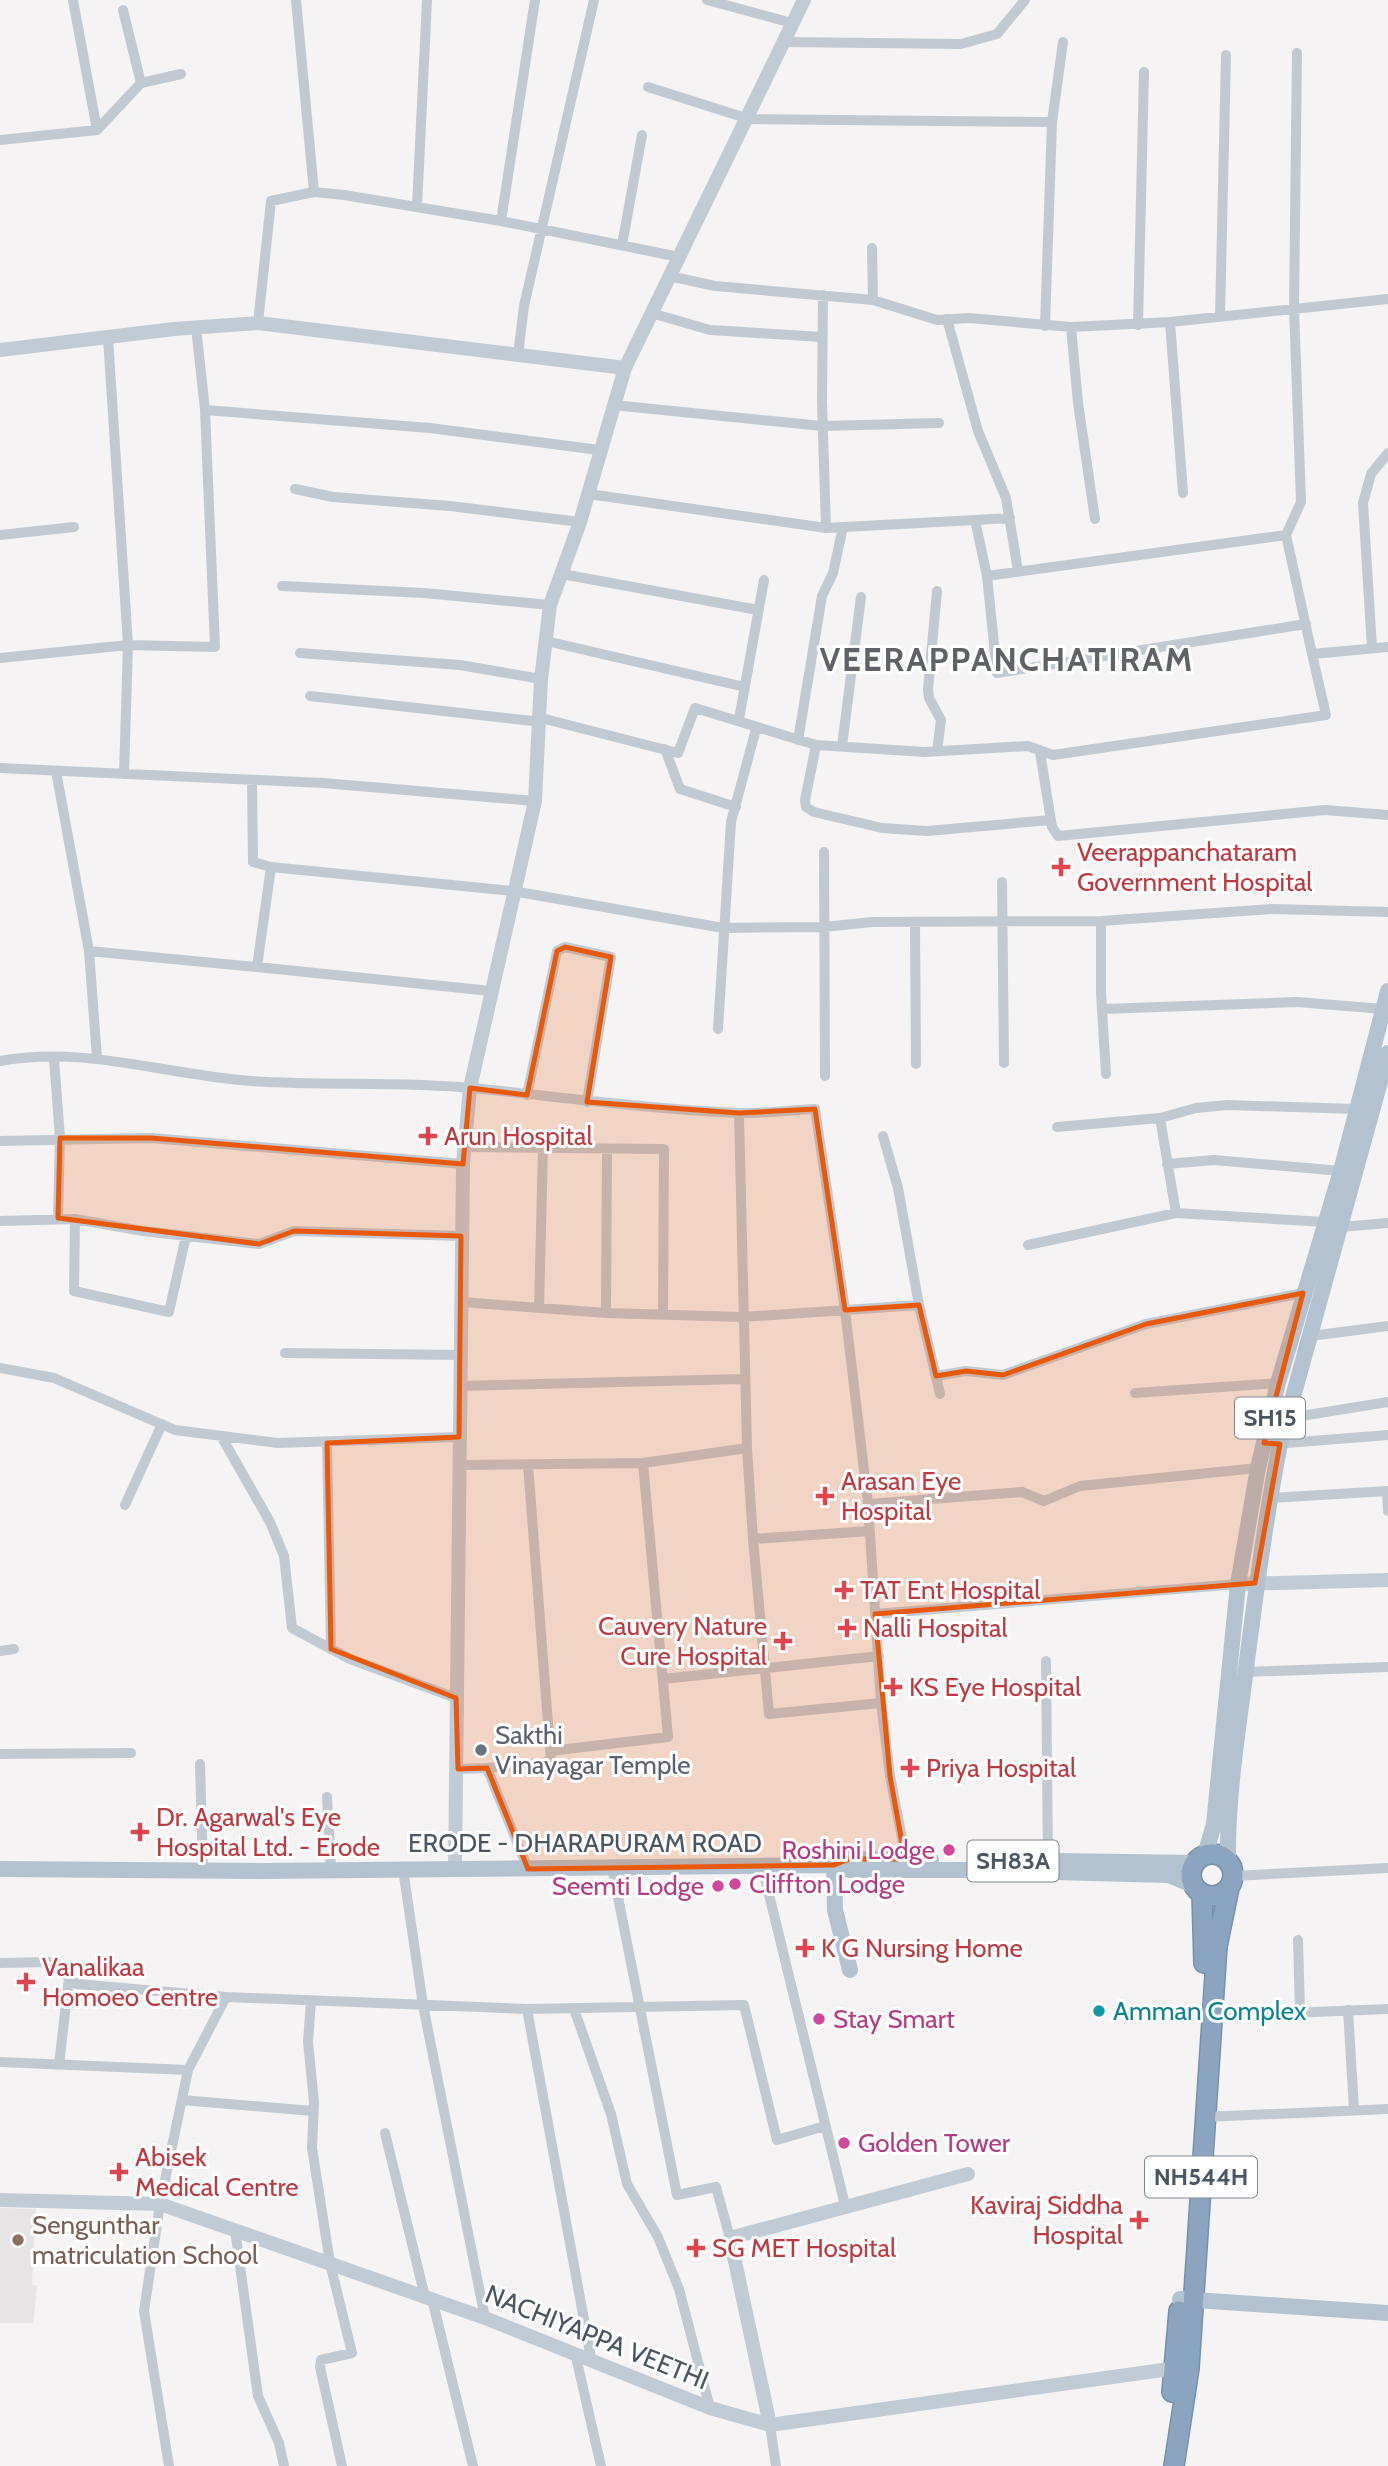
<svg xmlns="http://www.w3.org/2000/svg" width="1388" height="2466" font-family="Cabin,sans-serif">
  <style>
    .education { fill: #e6e4e5 }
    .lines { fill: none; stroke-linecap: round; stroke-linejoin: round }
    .highway-casing { stroke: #7690ad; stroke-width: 22 }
    .street { stroke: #c1cad2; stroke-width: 10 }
    .secondary { stroke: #c1cbd6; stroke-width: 14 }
    .primary { stroke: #b3c2d1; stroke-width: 16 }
    .highway { stroke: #8ba5c1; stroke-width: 19 }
    .marked { fill: #e8590c; fill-opacity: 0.2; stroke: #e8590c; stroke-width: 5; stroke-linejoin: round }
    .health-dot { fill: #e0444e; stroke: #fff; stroke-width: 2.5 }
    .worship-dot { fill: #6b7280; stroke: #fff; stroke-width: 2.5 }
    .hotel-dot { fill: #d1479c; stroke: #fff; stroke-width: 2.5 }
    .culture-dot { fill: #0f9aa8; stroke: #fff; stroke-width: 2.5 }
    .education-dot { fill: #8d6e63; stroke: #fff; stroke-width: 2.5 }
    .labels { text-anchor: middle; stroke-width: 6; stroke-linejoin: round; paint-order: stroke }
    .shield { fill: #fff; stroke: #808990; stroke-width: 2 }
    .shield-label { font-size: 24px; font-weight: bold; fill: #4a5661 }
    .health-label { font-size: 26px; fill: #be3a42; stroke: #fff; text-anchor: start }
    .worship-label { font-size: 26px; fill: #5b616d; stroke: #fff; text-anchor: start }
    .street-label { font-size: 26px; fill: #4a5661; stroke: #fff }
    .hotel-label { font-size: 26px; fill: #b23c85; stroke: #fff; text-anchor: start }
    .culture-label { font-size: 26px; fill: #0d838f; stroke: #fff; text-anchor: start }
    .education-label { font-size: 26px; fill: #785e54; stroke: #fff; text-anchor: start }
    .district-label { font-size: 33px; font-weight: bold; letter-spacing: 2px; fill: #5f6368; stroke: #fff }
  </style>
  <rect width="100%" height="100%" fill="#f5f3f3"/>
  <!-- education -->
  <path class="education" d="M0,2208L36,2209L32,2285L37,2286L33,2323H0Z"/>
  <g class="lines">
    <!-- highway casing -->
    <g class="highway-casing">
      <path id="highway" d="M1191 1875a21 21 0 1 1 42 0a21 21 0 1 1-42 0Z
        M1202,1894L1204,1963
        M1172,2392L1179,2311
        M1174,2466L1189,2368L1217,1946L1229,1888"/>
    </g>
    <!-- street -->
    <path class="street" d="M73,0L97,130L141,83L181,74
      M296,0L314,192
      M707,0L792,23
      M123,10L141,83
      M784,42L961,44L997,34L1025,0
      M648,87L749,119L1052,122L1045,326
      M1052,122L1063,42
      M0,140L97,130
      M417,207L427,0
      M501,221L535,0
      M622,245L642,135
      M872,248L873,300
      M669,276L715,286L873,300L937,320L969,318L1071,327L1170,322L1388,299
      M823,295L822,402L826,528
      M651,313L710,330L822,337
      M1220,317L1226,55
      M947,319L978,431L1006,498L1018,571
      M1170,322L1183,493
      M258,323L271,201L314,192L344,195L501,221L679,257
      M1138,325L1144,72
      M1071,327L1078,403L1095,519
      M108,338L128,645L124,774
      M518,355L524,306L594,0
      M613,405L822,426L939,423
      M205,410L430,428L599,450
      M295,489L333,497L450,506L580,522
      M589,494L826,528L975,520L987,576L1286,535L1312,654L1388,647
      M975,520L1010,518
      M0,535L74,527
      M1286,535L1301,502L1294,308L1297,53
      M562,574L758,610
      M987,576L997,673L1306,624
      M282,586L424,593L550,605
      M937,591L928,689L929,698L941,720L937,751
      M546,641L745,687
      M1372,648L1363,503L1371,474L1388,453
      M300,653L460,665L541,679
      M0,658L128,645L215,647L205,410L196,327
      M310,696L541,722
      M541,718L678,753L695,708L816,745L925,752L1028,746L1053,755L1326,715L1312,654
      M739,719L764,580
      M798,740L822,596L833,573L843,527
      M816,745L805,800L806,807L814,812L882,828L927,831L1051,820
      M842,746L861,597
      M665,749L680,789L736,807
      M1040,752L1052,827L1058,836L1325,810L1388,815
      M0,768L323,783L535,801
      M56,771L89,951L97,1058
      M252,780L253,862L271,867
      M824,852L825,1076
      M1002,882L1004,1063
      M1101,921V993L1106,1074
      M915,922L916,1064
      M89,951L257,967
      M491,991L257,967L271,867L513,891L723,928L824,927L872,922L1101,921L1273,909L1388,912
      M1103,1009L1297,1002L1383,1009
      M718,1029L731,822L756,729
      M54,1059L60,1138L58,1218
      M0,1061C83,1045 166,1075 251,1081C324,1086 399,1081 473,1088C561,1097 648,1109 736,1113C762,1114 789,1110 815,1109L845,1310L868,1504L881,1703L890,1776L907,1864
      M527,1095L557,951L565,947L611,957L587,1102
      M739,1113L747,1448
      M1160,1118L1176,1213
      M1057,1127L1160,1118L1196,1108L1227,1105L1356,1109
      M0,1141L151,1138L463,1164
      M465,1147L664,1149L663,1314
      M1167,1164L1214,1160L1341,1171
      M75,1219L74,1291L169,1312L186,1236
      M0,1221L75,1219L143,1231L259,1244L294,1231L461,1236
      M1341,1227L1388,1223
      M1028,1245L1176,1213L1325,1222
      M462,1302L606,1313L742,1317L919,1305L898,1188L883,1136
      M919,1305L940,1394
      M539,1308L543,1149
      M606,1313L607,1149
      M1311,1336L1388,1326
      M285,1353L462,1355
      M0,1368L54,1378L175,1430L278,1443L459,1437
      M936,1376L966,1371L1003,1375L1146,1324L1303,1293
      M461,1386L743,1379
      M1135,1393L1278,1383
      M1289,1418L1388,1402
      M221,1436L270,1522L284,1556L292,1628L350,1659L456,1698
      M327,1443L331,1649
      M1274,1444L1388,1435
      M643,1463L747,1448L753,1539L870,1531
      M459,1465L643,1463L668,1737L550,1751
      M1387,1491L1388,1511
      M1269,1498L1388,1491
      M868,1504L1022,1492L1044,1501L1080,1486L1258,1468
      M125,1505L162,1424
      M753,1539L769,1714L881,1703
      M875,1614L1238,1584
      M0,1651L14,1649
      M1046,1661L1048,1861
      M1245,1672L1388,1667
      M663,1679L879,1656
      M0,1754L131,1753
      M200,1764L203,1871
      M458,1769L487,1768
      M327,1797L331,1870
      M762,1866L846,2209
      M612,1867L677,2195L716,2187L730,2238
      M403,1869L423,2005L485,2318
      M528,1869L487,1768L551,1762L528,1465
      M1233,1876L1388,1868
      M1298,1940L1300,2012
      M0,1963L49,1962L77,1984L226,1997
      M311,2001L308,2042L314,2102L312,2148L330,2263L352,2353L321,2360L320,2367L342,2466
      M527,2009L591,2358
      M574,2009L611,2114L627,2184L658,2237L679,2289L710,2408
      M1348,2010L1354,2109
      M1212,2016L1388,2009
      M0,2062L188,2070
      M59,2065L69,1978
      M182,2100L313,2111
      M1204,2117L1388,2109
      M385,2133L425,2297
      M235,2230L258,2396L279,2443L284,2466
      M432,2299L473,2466
      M575,2353L601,2466
      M770,2425L776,2466
      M169,2466L144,2311L160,2204L188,2070L226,1997L527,2009L744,2005L777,2140L825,2126"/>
    <!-- secondary -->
    <path class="secondary" d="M0,350L174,329L258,323L625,368
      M1238,1584L1388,1580
      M455,1870L463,1164L470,1088L535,801L541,679L550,605L580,522L625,368L804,0
      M0,2200L160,2204L485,2318L710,2408L770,2425L1184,2367
      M770,2425L730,2238L968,2174"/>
    <!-- primary -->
    <path class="primary" d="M1205,1855L1214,1824L1238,1584L1258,1468L1278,1383L1341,1171L1388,991
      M1055,1861L1195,1863
      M1228,1862C1227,1799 1237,1738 1245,1676C1255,1598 1265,1521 1280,1444L1388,1053
      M834,1865L849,1859L931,1860
      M834,1865L835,1910L850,1970
      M0,1869L264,1871L834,1865L850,1870H982L1169,1875L1193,1885
      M1180,2299L1388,2313"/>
    <!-- highway -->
    <use href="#highway" class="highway"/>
  </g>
  <!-- marked area -->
  <path class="marked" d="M565,947L611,957L587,1102L739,1113L815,1109L845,1310L919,1305L936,1376L966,1371L1003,1375L1146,1324L1303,1293L1264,1443L1280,1444L1255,1583L875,1614L890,1776L905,1859H849L834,1865L528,1869L487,1768L458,1769L456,1698L331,1649L327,1443L459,1437L461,1236L294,1231L259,1244L58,1218L60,1138H151L463,1164L470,1088L527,1095L557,951Z"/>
  <!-- markers -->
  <g class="health-dot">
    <path d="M1057.5 856.5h7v7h7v7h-7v7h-7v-7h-7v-7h7z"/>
    <path d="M424.5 1125.5h7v7h7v7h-7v7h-7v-7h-7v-7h7z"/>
    <path d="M821.5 1485.5h7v7h7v7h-7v7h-7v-7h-7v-7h7z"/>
    <path d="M840.5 1579.5h7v7h7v7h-7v7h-7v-7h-7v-7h7z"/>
    <path d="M843.5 1617.5h7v7h7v7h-7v7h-7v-7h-7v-7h7z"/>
    <path d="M779.5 1630.5h7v7h7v7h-7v7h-7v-7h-7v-7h7z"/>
    <path d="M889.5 1676.5h7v7h7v7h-7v7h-7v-7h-7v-7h7z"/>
    <path d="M906.5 1757.5h7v7h7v7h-7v7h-7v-7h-7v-7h7z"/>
    <path d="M136.5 1821.5h7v7h7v7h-7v7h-7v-7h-7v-7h7z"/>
    <path d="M801.5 1937.5h7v7h7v7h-7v7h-7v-7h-7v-7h7z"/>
    <path d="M22.5 1971.5h7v7h7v7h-7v7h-7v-7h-7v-7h7z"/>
    <path d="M115.5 2161.5h7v7h7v7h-7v7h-7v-7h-7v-7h7z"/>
    <path d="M1135.5 2209.5h7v7h7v7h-7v7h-7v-7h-7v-7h7z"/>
    <path d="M692.5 2237.5h7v7h7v7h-7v7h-7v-7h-7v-7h7z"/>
  </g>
  <circle class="worship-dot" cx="481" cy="1750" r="7"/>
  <g class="hotel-dot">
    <circle cx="949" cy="1850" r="7"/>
    <circle cx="735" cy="1884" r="7"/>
    <circle cx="718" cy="1886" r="7"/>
    <circle cx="819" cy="2019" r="7"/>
    <circle cx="844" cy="2143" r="7"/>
  </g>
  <circle class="culture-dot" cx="1099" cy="2011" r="7"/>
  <circle class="education-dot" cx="18" cy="2240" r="7"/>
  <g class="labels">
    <!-- shield labels -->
    <g class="shield">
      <rect x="1235" y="1397.5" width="70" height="41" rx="5"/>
      <rect x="967.5" y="1840.5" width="91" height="41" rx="5"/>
      <rect x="1145" y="2156.5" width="112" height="41" rx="5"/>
    </g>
    <g class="shield-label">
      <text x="1270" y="1426">SH15</text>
      <text x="1013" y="1869">SH83A</text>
      <text x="1201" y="2185">NH544H</text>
    </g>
    <!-- health labels -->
    <g class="health-label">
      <text x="1077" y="861">Veerappanchataram<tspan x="1077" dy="30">Government Hospital</tspan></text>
      <text x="444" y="1145">Arun Hospital</text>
      <text x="841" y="1490">Arasan Eye<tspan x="841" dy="30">Hospital</tspan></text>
      <text x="860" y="1599">TAT Ent Hospital</text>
      <text x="767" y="1635" text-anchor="end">Cauvery Nature<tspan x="767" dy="30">Cure Hospital</tspan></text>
      <text x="863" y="1637">Nalli Hospital</text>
      <text x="909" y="1696">KS Eye Hospital</text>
      <text x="926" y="1777">Priya Hospital</text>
      <text x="156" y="1826">Dr. Agarwal's Eye<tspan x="156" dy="30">Hospital Ltd. - Erode</tspan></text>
      <text x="821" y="1957">K G Nursing Home</text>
      <text x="42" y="1976">Vanalikaa<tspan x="42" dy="30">Homoeo Centre</tspan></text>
      <text x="135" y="2166">Abisek<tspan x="135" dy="30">Medical Centre</tspan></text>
      <text x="1123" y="2214" text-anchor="end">Kaviraj Siddha<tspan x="1123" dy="30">Hospital</tspan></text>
      <text x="712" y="2257">SG MET Hospital</text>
    </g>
    <!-- worship labels -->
    <g class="worship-label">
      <text x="495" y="1744">Sakthi<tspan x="495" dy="30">Vinayagar Temple</tspan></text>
    </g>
    <!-- street labels -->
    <g class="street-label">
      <text x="585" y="1852">ERODE - DHARAPURAM ROAD</text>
      <text transform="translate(597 2337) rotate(22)" y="9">NACHIYAPPA VEETHI</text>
    </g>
    <!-- hotel labels -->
    <g class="hotel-label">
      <text x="935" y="1859" text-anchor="end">Roshini Lodge</text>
      <text x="749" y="1893">Cliffton Lodge</text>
      <text x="704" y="1895" text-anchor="end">Seemti Lodge</text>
      <text x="833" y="2028">Stay Smart</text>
      <text x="858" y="2152">Golden Tower</text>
    </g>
    <!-- culture labels -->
    <g class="culture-label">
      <text x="1113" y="2020">Amman Complex</text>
    </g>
    <!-- education labels -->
    <g class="education-label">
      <text x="32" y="2234">Sengunthar<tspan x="32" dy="30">matriculation School</tspan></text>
    </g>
    <!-- district labels -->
    <g class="district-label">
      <text x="1007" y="671">VEERAPPANCHATIRAM</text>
    </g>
  </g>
</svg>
